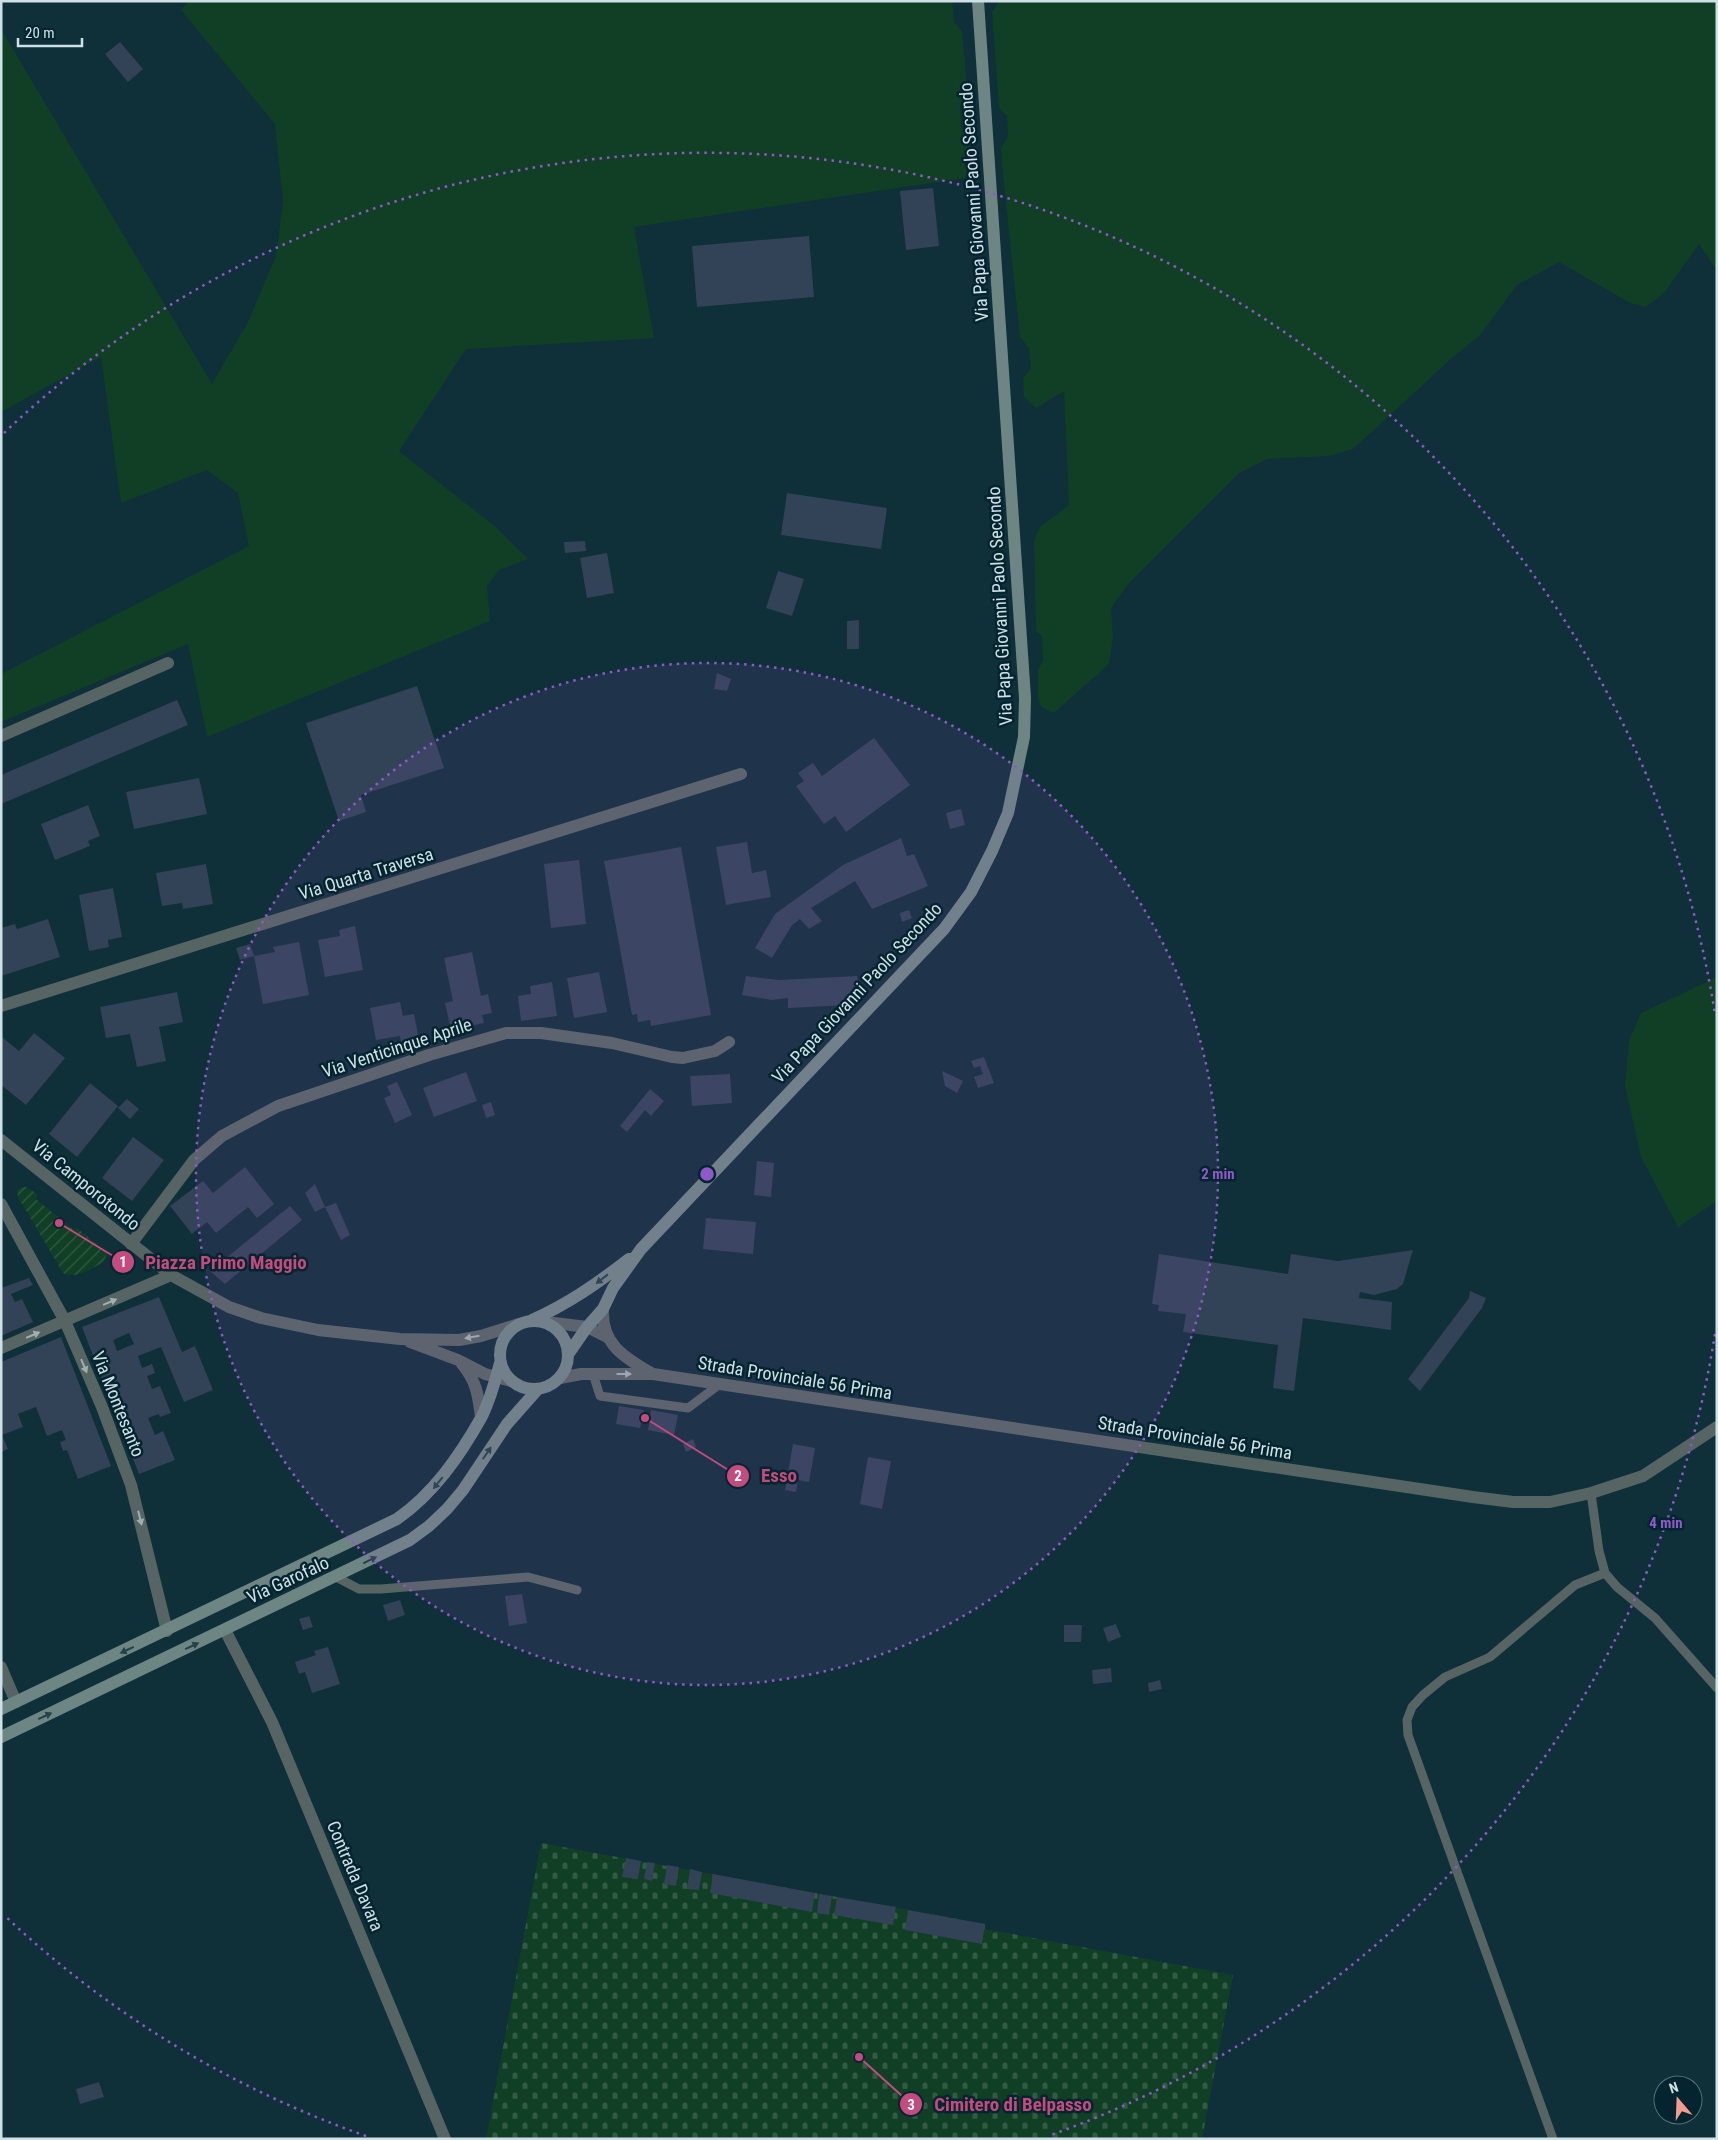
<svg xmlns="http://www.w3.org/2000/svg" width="1718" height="2140" font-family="'Roboto Condensed',sans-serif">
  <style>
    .green { fill: #113f25 }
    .cemetery { fill: url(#cemetery-stones) }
    .garden { fill: url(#garden-furrows) }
    .building { fill: #324257; fill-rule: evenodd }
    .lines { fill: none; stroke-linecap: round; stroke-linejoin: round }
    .service { stroke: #566563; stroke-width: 9 }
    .minor { stroke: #566563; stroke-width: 12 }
    .tertiary { stroke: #566563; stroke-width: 12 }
    .secondary { stroke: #6e8683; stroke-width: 12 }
    .oneway { fill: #244248 }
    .oneway2 { fill: #9fafb2 }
    .ring { fill: none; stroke: #9059c9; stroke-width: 2.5; stroke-dasharray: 2.5 5 }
    .labels { text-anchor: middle; stroke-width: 5; stroke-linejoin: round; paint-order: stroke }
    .street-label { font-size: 18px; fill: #cfe0e7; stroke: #04252f }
    .centre { fill: #9059c9; stroke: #04252f; stroke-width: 2.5 }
    .ring-label { font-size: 15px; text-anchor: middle; font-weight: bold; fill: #9059c9; stroke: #04252f; stroke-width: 5; stroke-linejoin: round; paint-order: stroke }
    .leader { fill: none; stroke: #c54a7e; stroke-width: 2 }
    .callout-dot { fill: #c54a7e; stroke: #04252f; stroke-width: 2 }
    .mark-label { font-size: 15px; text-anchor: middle; font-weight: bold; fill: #fff }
    .callout-label { font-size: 19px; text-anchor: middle; font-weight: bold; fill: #c54a7e; stroke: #04252f; stroke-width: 5; stroke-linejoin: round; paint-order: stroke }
  </style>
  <defs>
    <pattern id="cemetery-stones" width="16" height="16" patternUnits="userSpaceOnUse" patternTransform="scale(1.25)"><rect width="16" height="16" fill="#113f25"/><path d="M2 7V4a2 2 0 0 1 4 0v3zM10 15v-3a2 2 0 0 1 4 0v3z" fill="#335a45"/></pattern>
    <pattern id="garden-furrows" width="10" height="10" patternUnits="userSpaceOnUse" patternTransform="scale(1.25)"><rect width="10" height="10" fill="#113f25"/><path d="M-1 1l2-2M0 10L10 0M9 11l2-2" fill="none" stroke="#335a45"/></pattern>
  </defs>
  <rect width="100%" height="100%" fill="#0f2f39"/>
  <!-- green -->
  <path class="green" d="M189,1H952L954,22L962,31L968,96L960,106L961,127L970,137L972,177L634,227L654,338L466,349L399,451L497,528L528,559L499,570L487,586L490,621L207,737L188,644L1,722V674L249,546L238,493L207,470L121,503L101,357L1,412V29L212,384L248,322L276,256L283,201L275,124L181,10Z
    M999,1H1717V271L1699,244L1664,293L1646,307L1630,303L1559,262L1517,285L1480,335L1452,358L1353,449L1329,456L1267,459L1239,473L1129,583L1111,608L1113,637L1109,664L1054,713L1042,707L1038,699V669L1043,661L1042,636L1036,631L1034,540L1040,527L1069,505L1064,391L1036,408L1024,397L1023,378L1031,369L1029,348L1020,337L1003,174L1001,149L1008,136L1007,116L999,108L992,12Z
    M1717,977V1201L1678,1227L1641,1157L1625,1086L1629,1041L1641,1013Z"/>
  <!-- cemetery -->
  <path class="cemetery" d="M541,1843L985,1924V1929L1233,1975L1202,2139H486Z"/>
  <!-- garden -->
  <path class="garden" d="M22,1187H27L37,1194L36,1199L73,1229L77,1228L107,1253L104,1262C92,1268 76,1280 63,1273L18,1197L17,1190Z"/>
  <!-- building -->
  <path class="building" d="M120,42L143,69L128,82L105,54Z
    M933,188L939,246L906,250L900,191Z
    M809,236L814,297L697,307L692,246Z
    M787,493L887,508L881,549L781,535Z
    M585,541L586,551L565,553L564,542Z
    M607,553L614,593L587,598L580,558Z
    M778,571L804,579L792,616L766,608Z
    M859,620V649H847V621Z
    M717,673L731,679L727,691L714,689Z
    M417,686L444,768L361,795L366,812L339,821L306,723Z
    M177,700L188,725L1,804V775Z
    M874,738L910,785L846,832L835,816L824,824L796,786L804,781L798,773L813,763L822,776Z
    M199,778L207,814L134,829L126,792Z
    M88,805L100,836L88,841L90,846L55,860L41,824Z
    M961,809L965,825L950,829L946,813Z
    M901,838L907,856L914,854L928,886L872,909L855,881L811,908L822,921L809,929L800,919L792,925L772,958L755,948L775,914L843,865Z
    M747,842L752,873L766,870L771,897L726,905L716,847Z
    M681,847L711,1015L651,1026L650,1020L638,1022L637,1014L632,1015L604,861Z
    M579,860L586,924L551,928L544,864Z
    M206,864L213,904L183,909L182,903L162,906L156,873Z
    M113,888L122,937L108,940L109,947L89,951L79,895Z
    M909,910L912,918L902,922L900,913Z
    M48,919L60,957L1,976V928L15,924L17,929Z
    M355,926L363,970L325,977L318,940L340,936L339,930Z
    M299,942L309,995L263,1004L254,956L275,952L273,947Z
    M250,944L254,956L240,960L236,948Z
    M472,952L481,996L488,994L492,1013L482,1015L484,1023L451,1030L445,1003L453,1001L444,958Z
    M599,972L607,1012L574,1018L567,978Z
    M746,976L779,980L857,976L859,986L849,1005L788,1008V998L772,1000L742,995Z
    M552,982L557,1016L521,1021L518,996L531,994L530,986Z
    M177,992L183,1022L159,1027L166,1061L137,1067L130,1034L106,1038L100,1007Z
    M400,1002L403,1016L414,1014L420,1045L402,1049L400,1036L376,1040L370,1008Z
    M34,1033L65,1058L26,1105L1,1085V1036L19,1051Z
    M984,1057L994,1083L978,1088L974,1077L983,1074L980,1066L974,1068L971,1061Z
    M942,1071L963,1081L957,1093L945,1086Z
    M466,1072L477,1101L434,1117L423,1088Z
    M730,1074L732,1103L692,1106L690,1076Z
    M397,1082L412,1115L395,1123L384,1098L391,1095L387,1086Z
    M90,1083L118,1106L77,1157L49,1134Z
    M650,1089L664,1101L651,1116L645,1110L627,1132L620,1126Z
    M127,1099L139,1109L130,1119L118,1108Z
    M491,1102L495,1115L486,1118L482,1105Z
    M133,1137L164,1160L132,1201L102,1178Z
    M757,1161L774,1163L771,1197L754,1195Z
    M245,1167L274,1204L257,1218L248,1207L216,1233L207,1222L192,1234L170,1206L203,1181L213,1193Z
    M315,1184L325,1207L315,1212L305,1193Z
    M336,1203L350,1235L341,1240L325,1207Z
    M290,1206L302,1220L225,1284L210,1271Z
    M706,1218L756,1222L753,1254L703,1249Z
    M1413,1250L1403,1284L1397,1289L1374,1295L1360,1292L1359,1298L1392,1302L1391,1330L1303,1318L1294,1391L1273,1388L1278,1345L1183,1332L1186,1314L1158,1311L1159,1305L1152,1304L1159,1254L1288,1274L1291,1254L1338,1261Z
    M29,1278L33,1285L11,1294L15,1302L22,1299L33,1322L1,1336V1288Z
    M1470,1291L1486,1298L1482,1308L1420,1391L1408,1379L1469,1298Z
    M159,1297L182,1352L195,1346L213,1390L184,1402L161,1347L138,1356L142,1368L152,1364L155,1373L147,1376L152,1389L160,1386L171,1413L160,1417L159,1414L148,1418L155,1435L163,1431L175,1460L139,1474L82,1327ZM129,1333L134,1344L117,1351L113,1340Z
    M61,1337L111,1466L78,1479L67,1450L63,1451L60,1442L66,1440L62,1430L47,1436L36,1407L18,1414L23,1427L2,1435L8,1449L1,1452V1362Z
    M619,1406L644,1410L640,1428L616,1424Z
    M651,1410L678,1415L674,1435L648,1430Z
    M693,1439L696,1447L686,1452L683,1444Z
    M793,1444L815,1448L809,1482L798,1480L796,1492L785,1490Z
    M868,1457L891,1461L882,1509L860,1504Z
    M522,1594L527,1623L509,1626L505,1596Z
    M400,1600L405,1615L388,1621L383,1605Z
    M309,1616L313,1627L303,1630L299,1619Z
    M1116,1624L1121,1637L1108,1642L1103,1628Z
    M1064,1625H1082L1081,1642H1064Z
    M328,1647L340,1684L312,1693L305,1672L299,1674L295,1662L316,1655L314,1651Z
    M1111,1668L1112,1682L1093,1684L1092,1670Z
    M1160,1680L1162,1689L1149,1692L1148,1683Z
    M626,1858L641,1861L638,1879L622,1877Z
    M647,1862L655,1863L652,1881L644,1879Z
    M667,1865L679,1867L676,1886L664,1884Z
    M690,1869L702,1872L699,1890L687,1889Z
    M713,1874L815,1893L812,1912L710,1893Z
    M819,1894L832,1896L829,1915L817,1913Z
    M837,1897L896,1907L893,1925L834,1915Z
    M908,1910L985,1924L982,1944L905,1930Z
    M99,2082L104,2097L80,2104L76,2089Z"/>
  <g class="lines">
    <!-- service -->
    <path class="service" d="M593,1374L600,1396L688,1408L720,1384
      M1591,1493L1599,1551L1605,1573L1617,1587L1655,1618L1717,1688
      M336,1577L359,1589H381L528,1577L577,1590
      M1553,2139L1408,1735L1407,1720L1412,1707L1423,1695L1445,1677L1490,1657L1575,1585L1605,1573"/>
    <!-- minor -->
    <path class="minor" d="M1,736L168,663
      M1,1006L741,774
      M1,1204L65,1321L102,1407L131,1485L167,1631
      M131,1244L194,1160L222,1136L278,1106L429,1055L506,1033H541L612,1043L672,1057L683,1058L715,1051L729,1042
      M1,1348L171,1275
      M225,1630L272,1722L445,2139
      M1,1667L16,1702"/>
    <!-- tertiary -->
    <path class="tertiary" d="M1,1140L171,1275L229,1307L261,1318L318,1330L400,1339L459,1340L481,1336L519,1324
      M603,1309C601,1343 623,1357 651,1373
      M546,1322L587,1327L607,1337
      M410,1342L458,1360L485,1374L511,1381
      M462,1364C477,1382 478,1395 481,1417
      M560,1378L581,1374H653L1473,1497L1513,1502H1550L1591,1493L1643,1476L1717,1427"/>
    <!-- secondary -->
    <path class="secondary" d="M532,1320C568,1304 598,1283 629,1259
      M500 1355a34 34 0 1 1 68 0a34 34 0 1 1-68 0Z
      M569,1353L587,1327L603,1309L613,1288L641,1249L944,929L971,892L992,851L1008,813L1024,737L1025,698L978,1
      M1,1709L397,1519C433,1494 459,1457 481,1418C490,1401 495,1381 500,1363
      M1,1737L410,1540L429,1526L447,1509L463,1490L507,1424L538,1389"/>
  </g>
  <!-- one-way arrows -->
  <defs><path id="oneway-solid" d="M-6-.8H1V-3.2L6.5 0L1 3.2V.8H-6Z" transform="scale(1.25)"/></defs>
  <g class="oneway">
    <use href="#oneway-solid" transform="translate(602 1279) rotate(142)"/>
    <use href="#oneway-solid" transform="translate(487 1453) rotate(-56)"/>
    <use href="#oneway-solid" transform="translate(438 1483) rotate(129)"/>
    <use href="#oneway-solid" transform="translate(370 1560) rotate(-26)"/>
    <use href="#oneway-solid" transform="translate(192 1646) rotate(-25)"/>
    <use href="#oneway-solid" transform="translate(127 1650) rotate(155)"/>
    <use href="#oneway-solid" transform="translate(45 1716) rotate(-25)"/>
  </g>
  <g class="oneway2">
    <use href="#oneway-solid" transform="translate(110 1302) rotate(-23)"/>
    <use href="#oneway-solid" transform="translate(33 1335) rotate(-23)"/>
    <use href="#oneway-solid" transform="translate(472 1337) rotate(170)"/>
    <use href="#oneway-solid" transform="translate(84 1366) rotate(67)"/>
    <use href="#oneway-solid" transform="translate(624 1374)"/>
    <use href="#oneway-solid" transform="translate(140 1518) rotate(76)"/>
  </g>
  <!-- distance rings -->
  <circle cx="707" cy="1174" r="511" fill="#9059c9" fill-opacity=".12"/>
  <g class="ring">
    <circle cx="707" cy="1174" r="511"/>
    <path d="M1715 1334A1021 1021 0 0 1 1048 2136M366 2136A1021 1021 0 0 1 4 1915M4 433A1021 1021 0 0 1 1715 1014"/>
  </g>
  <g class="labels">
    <!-- street labels -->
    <g class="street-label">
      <text transform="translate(974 202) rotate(-94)" y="6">Via Papa Giovanni Paolo Secondo</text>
      <text transform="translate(1000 606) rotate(-93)" y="6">Via Papa Giovanni Paolo Secondo</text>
      <text transform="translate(366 874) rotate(-17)" y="6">Via Quarta Traversa</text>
      <text transform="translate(857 993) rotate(-47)" y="6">Via Papa Giovanni Paolo Secondo</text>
      <text transform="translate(397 1048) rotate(-18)" y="6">Via Venticinque Aprile</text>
      <text transform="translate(86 1185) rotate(39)" y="6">Via Camporotondo</text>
      <text transform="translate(795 1378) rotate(9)" y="6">Strada Provinciale 56 Prima</text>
      <text transform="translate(118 1404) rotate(68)" y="6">Via Montesanto</text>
      <text transform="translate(1195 1438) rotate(9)" y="6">Strada Provinciale 56 Prima</text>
      <text transform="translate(288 1580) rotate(-25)" y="6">Via Garofalo</text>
      <text transform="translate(355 1876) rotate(67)" y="6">Contrada Davara</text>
    </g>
  </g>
  <circle cx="707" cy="1174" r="8" class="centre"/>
  <g class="ring-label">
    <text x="1218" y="1179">2 min</text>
    <text x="1666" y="1528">4 min</text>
  </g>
  <!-- callouts -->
  <path class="leader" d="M59 1223L123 1262M645 1418L738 1476M859 2057L911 2104"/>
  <g class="callout-dot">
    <circle cx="59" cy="1223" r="5"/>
    <circle cx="645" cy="1418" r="5"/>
    <circle cx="859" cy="2057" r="5"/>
    <circle cx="123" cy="1262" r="12"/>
    <circle cx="738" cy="1476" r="12"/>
    <circle cx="911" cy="2104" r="12"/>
  </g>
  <g class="mark-label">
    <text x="123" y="1267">1</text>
    <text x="738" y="1481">2</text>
    <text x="911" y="2110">3</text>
  </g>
  <g class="callout-label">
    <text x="226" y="1269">Piazza Primo Maggio</text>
    <text x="779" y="1482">Esso</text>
    <text x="1013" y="2111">Cimitero di Belpasso</text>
  </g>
  <!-- border -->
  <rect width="1718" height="2140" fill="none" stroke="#cfe0e7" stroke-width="5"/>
  <!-- north arrow -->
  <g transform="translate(1678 2100) rotate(341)"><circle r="24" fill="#04252f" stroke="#557079"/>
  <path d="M0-4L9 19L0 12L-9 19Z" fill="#f59c91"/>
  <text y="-8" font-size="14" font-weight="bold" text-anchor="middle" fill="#cfe0e7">N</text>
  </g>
  <!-- scale -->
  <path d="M18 38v8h64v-8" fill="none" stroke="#cfe0e7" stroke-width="2.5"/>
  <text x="25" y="38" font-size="15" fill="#cfe0e7" stroke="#04252f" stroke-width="4" paint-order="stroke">20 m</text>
</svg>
